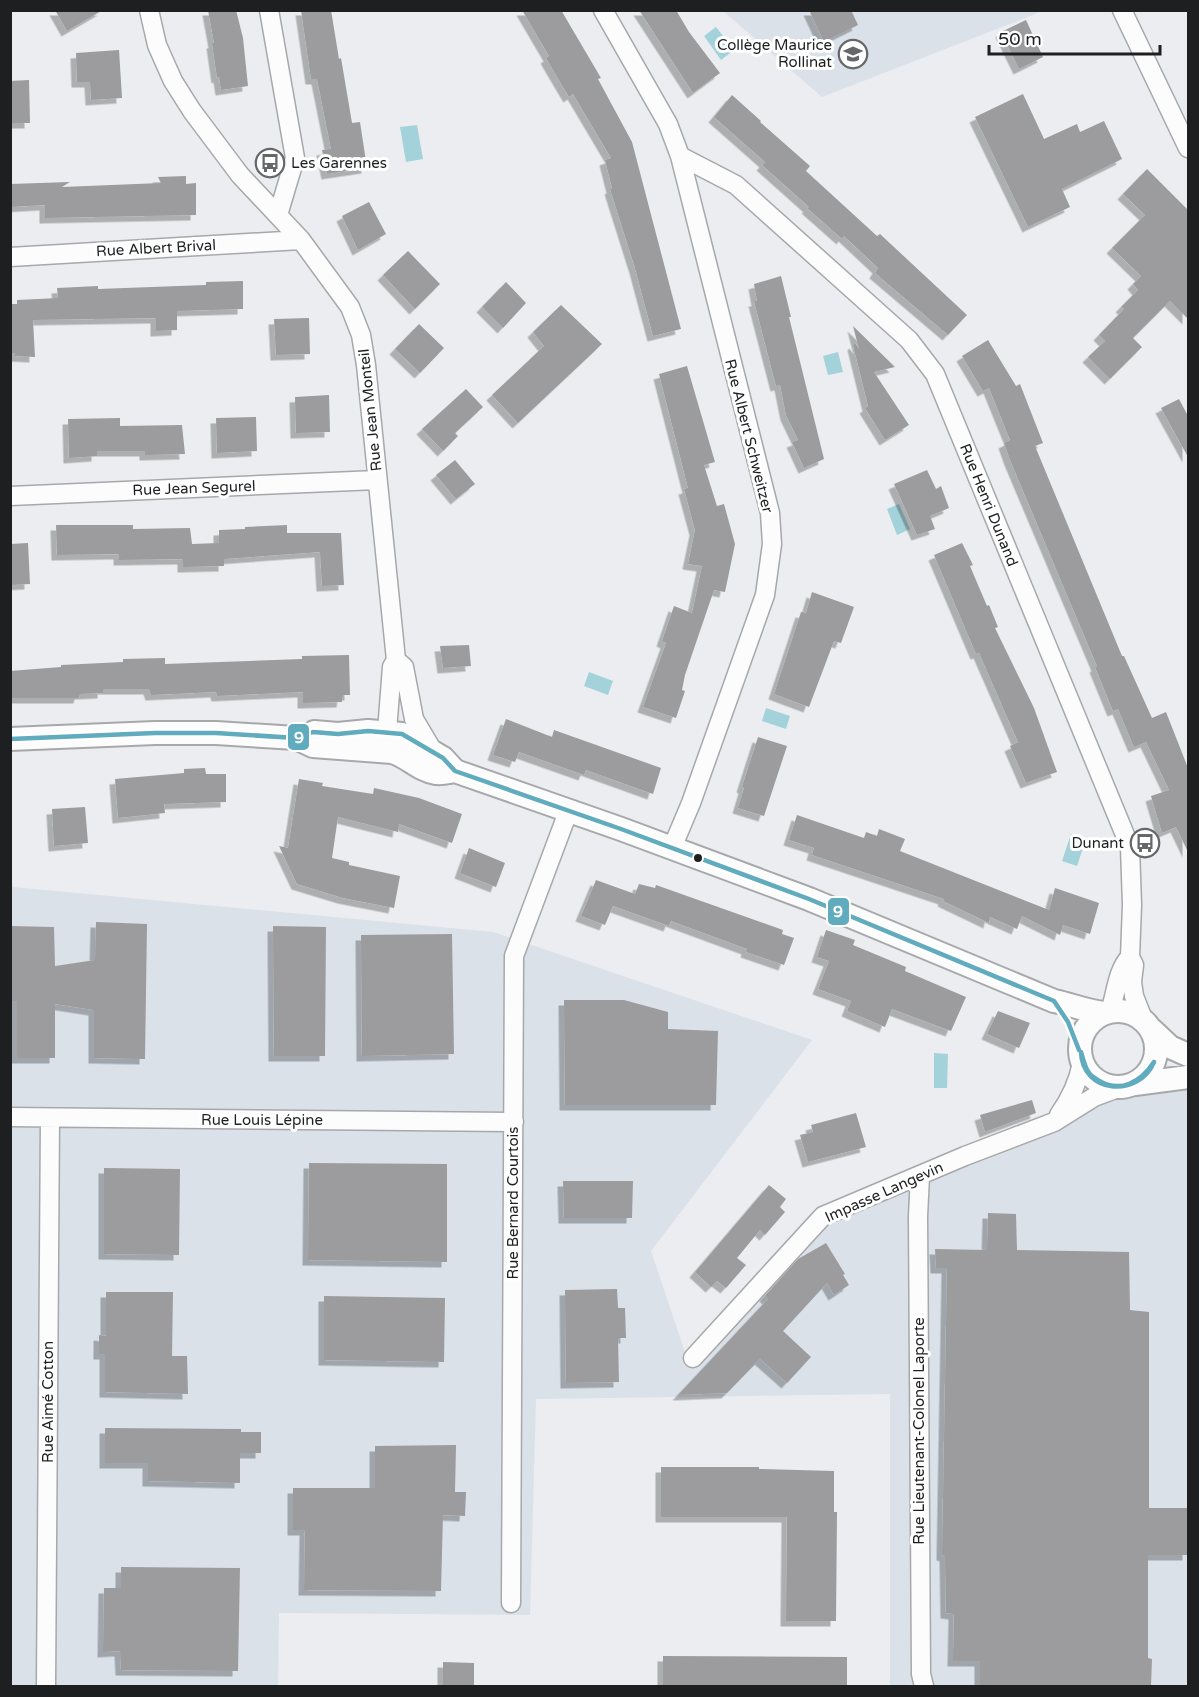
<svg xmlns="http://www.w3.org/2000/svg" width="1199" height="1697" font-family="'Varela Round',sans-serif">
  <style>
    .built { fill: #dae1e9 }
    .water { fill: #a3d2da }
    .building { fill: #9c9c9e; filter: url(#shadow) }
    .lines { fill: none; stroke-linecap: round; stroke-linejoin: round }
    .minor-casing { stroke: #a6a8aa; stroke-width: 21 }
    .tertiary-casing { stroke: #a6a8aa; stroke-width: 26 }
    .minor { stroke: #fcfcfd; stroke-width: 18 }
    .tertiary { stroke: #fcfcfd; stroke-width: 22 }
    .bus-1-casing { stroke: #fff; stroke-width: 9 }
    .bus-1 { stroke: #60abbe; stroke-width: 4.5 }
    .bus-dot { fill: #1d1f21; stroke: #fff; stroke-width: 2 }
    .labels { text-anchor: middle; stroke-width: 6; stroke-linejoin: round; paint-order: stroke }
    .poi-label { font-size: 15px; fill: #1d1f21; stroke: #fff; text-anchor: end }
    .street-label { font-size: 15px; fill: #1d1f21; stroke: #fff }
    .line-badge { stroke: #fff; stroke-width: 2 }
    .badge-label { font-size: 16px; text-anchor: middle; font-weight: bold; fill: #fff }
  </style>
  <defs>
    <filter id="shadow"><feDropShadow dx="-5.5" dy="5.5" stdDeviation="0" flood-color="#0004"/></filter>
  </defs>
  <rect width="100%" height="100%" fill="#ebedf0"/>
  <!-- built -->
  <path class="built" d="M723,11H1043L822,97Z
    M10,884L13,887L493,932L812,1040L651,1251L685,1352L811,1213L1123,1093L1188,1082V1686H890V1394L536,1399L530,1615L279,1613L278,1686H11Z"/>
  <!-- water -->
  <path class="water" d="M716,27L734,50L721,60L704,36Z
    M417,125L423,159L406,162L400,127Z
    M838,352L843,372L828,375L823,356Z
    M899,504L910,529L897,535L887,509Z
    M589,672L613,681L608,695L584,686Z
    M766,708L790,716L786,729L762,721Z
    M1071,834L1086,839L1077,866L1062,861Z
    M934,1053L948,1054L947,1088H934Z"/>
  <!-- building -->
  <path class="building" d="M55,10H103L67,31Z
    M208,10H236L243,38L248,86L221,90L219,77L217,78L212,43H214Z
    M301,10H331L339,59L341,58L352,123L360,122L367,168L327,174L322,150L331,149L317,79H311Z
    M522,10H561L601,78L598,79L632,142L681,329L653,336L635,268L610,189L612,188L605,160L611,158L573,94L569,97L560,82L546,58L549,56Z
    M639,10H676L689,32L720,73L693,93Z
    M809,10H851L858,25L824,42Z
    M1026,20L1043,57L1019,69L1001,32Z
    M119,50L122,98L91,100L90,82H77L76,53Z
    M29,80L30,123H10V81Z
    M1023,94L1044,139L1077,124L1080,132L1104,121L1122,159L1062,189L1070,207L1028,227L975,117Z
    M732,95L761,121L760,122L810,166L806,171L877,236L880,234L967,315L948,335L875,273L878,268L844,236L842,239L807,208L809,207L762,165L765,162L714,117Z
    M1147,169L1188,210V319L1170,301L1133,338L1142,347L1110,379L1088,357L1105,341L1099,335L1124,309L1121,307L1138,290L1133,284L1141,276L1112,248L1145,215L1123,194Z
    M186,176V184L196,183V215L45,218V205L10,207V184L70,182L62,187L161,183L158,177Z
    M369,202L386,234L358,250L342,216Z
    M408,251L440,284L415,309L383,275Z
    M781,276L791,317H789L824,459L804,468L792,442L798,440L786,415L780,385L776,386L754,301H757L754,284Z
    M243,281V309L177,311V330L156,331V318L33,320L35,357L15,356V353H10V304H17V300L58,298L57,288L98,286V289L206,285V282Z
    M506,282L526,303L503,328L482,307Z
    M561,305L602,344L518,423L492,395L544,346L533,332Z
    M309,318L310,354L276,355L274,319Z
    M419,324L444,348L420,373L395,349Z
    M853,326L895,367L874,372L909,425L885,440L865,408L868,406L853,345L855,343L859,349Z
    M988,340L1016,386L1020,384L1043,443L1035,446L1122,656H1124L1152,718L1166,712L1188,768V852L1176,827L1162,833L1151,796L1169,790L1146,742L1134,747L1118,709L1113,711L1095,667L1097,666L1010,460L1004,443L1010,440L989,388L983,391L962,356Z
    M687,366L715,462L704,465L717,506L724,504L735,544L725,592L714,590L685,675L682,690L685,691L676,718L643,707L666,643L662,641L674,606L692,613L702,566L688,564L695,530L684,489L688,488L659,374Z
    M466,389L483,407L455,433L458,436L443,451L422,429Z
    M329,395L330,432L296,433L295,397Z
    M1179,399L1188,416V457L1161,408Z
    M256,417L257,451L217,453L216,418Z
    M120,418V426L182,425L185,454L145,455V451H97V456L69,458L68,419Z
    M455,460L475,484L456,499L436,475Z
    M927,470L936,489L941,486L949,508L930,516L935,529L917,535L894,484Z
    M56,525H133V529L190,528L192,544L219,543V530L245,529V527L287,525V533H341L344,585L322,586L320,552L224,559V566L183,567V559L119,560V554L57,555Z
    M28,543L30,584L10,585V544Z
    M962,543L973,565L970,566L987,606L989,605L998,627L995,628L1034,708L1057,772L1026,783L1010,746L1018,742L979,653L976,654L934,555Z
    M812,592L854,607L841,643L834,641L809,707L774,694L801,612L806,613Z
    M469,645L471,666L443,668L440,646Z
    M349,655L350,695H343L342,702L303,703V692L217,696L216,692L151,695L149,689H103V693L80,694L79,698H10V671L61,667V665L123,662V659L165,658V664L302,659V656Z
    M506,719L552,737L554,730L661,768L653,794L586,770L584,775L519,752L515,762L493,755Z
    M758,737L787,746L764,816L738,808L744,788L742,787Z
    M205,768L206,774H226V802L164,804L165,813L118,818L115,779L184,773V769Z
    M299,779L323,783L322,786L373,794L374,788L419,798L462,814L452,843L399,824L398,832L338,817L332,858L349,862V865L400,876L394,908L343,898L297,884L279,846L288,848Z
    M85,807L88,843L54,846L52,809Z
    M797,815L864,838L866,832L877,836L879,829L905,839L900,851L1049,910L1055,888L1099,903L1090,934L1063,925L1060,935L1022,916L1017,929L990,917L989,923L943,901L944,899L812,855L814,848L789,840Z
    M469,848L505,863L496,887L460,873Z
    M596,880L635,894L639,884L655,888L656,885L783,930L782,934L794,938L784,965L746,952L747,949L671,921L669,926L613,906L605,925L581,916Z
    M96,922L147,924L145,1059L94,1058V1010L55,1004V1058H17V1001H10V926L54,927L55,966L95,960Z
    M273,926L326,927L325,1056H274Z
    M826,930L855,940L853,945L906,967L905,971L966,997L951,1031L892,1009L885,1027L847,1011L851,1001L818,989L829,961L817,957Z
    M452,934L454,1054L362,1056L361,935Z
    M564,1000H624L668,1012V1029L718,1031L716,1105H565Z
    M998,1011L1030,1023L1019,1048L987,1034Z
    M1032,1100L1036,1113L985,1132L980,1115Z
    M856,1113L866,1147L808,1162L800,1135L813,1132L811,1125Z
    M309,1163L447,1164V1262L308,1260Z
    M104,1168L180,1169L179,1255L104,1254Z
    M563,1181H633L632,1218H564Z
    M769,1185L786,1199L780,1207L785,1212L765,1235L760,1230L737,1258L746,1265L726,1288L717,1281L711,1287L695,1272Z
    M988,1213L1016,1214L1017,1250L1129,1252L1130,1310L1149,1312V1508H1188V1555H1148V1658L1152,1659L1151,1686H980V1661H953L954,1614L946,1613L945,1556L942,1555L947,1268H936L935,1249L987,1250Z
    M826,1243L845,1274L843,1275L849,1285L834,1295L827,1283L783,1331L811,1357L787,1383L760,1359L727,1393L678,1395L768,1299L765,1296L798,1259Z
    M617,1289L618,1308H625L626,1338H618L619,1382L566,1383L565,1290Z
    M106,1292H173L172,1356H187L188,1394L105,1392V1354H99V1335L106,1336Z
    M324,1296L445,1298L444,1362L324,1360Z
    M105,1428L241,1429V1432H261V1453H240V1483L148,1481V1463H105Z
    M456,1445L455,1492H466L465,1516L443,1515L441,1591L304,1590L305,1530H293V1488H375V1446Z
    M661,1467H759V1469L834,1471V1512H837L836,1621H786L787,1517H661Z
    M121,1567L240,1568L238,1671L121,1670L120,1651L103,1652L104,1588H121Z
    M663,1656L847,1657V1686H663Z
    M443,1662L474,1663V1686H443Z"/>
  <g class="lines">
    <!-- minor casing -->
    <g class="minor-casing">
      <path id="minor" d="M149,10L157,45L173,81L192,111L240,175L301,240L350,307L361,335L366,365L396,660L392,667L386,744
        M269,10L295,158L278,215
        M603,10L668,124L680,156L770,513L772,544L765,595L691,803L672,848
        M1122,10L1188,148
        M680,156L736,185L909,340L935,374L1130,847L1132,905L1130,957L1134,965L1132,982L1134,996L1143,1019
        M10,257L301,240
        M10,496L377,480
        M396,660L404,667L414,719L433,751
        M1110,1012C1116,994 1117,970 1130,957
        M1059,1115C1071,1098 1078,1083 1082,1063
        M10,1117L514,1122
        M920,1176L918,1216L921,1674L924,1686
        M693,1358L823,1216L965,1156L1054,1122L1094,1097L1121,1087
        M511,1603L514,956L568,812
        M46,1686L50,1118"/>
    </g>
    <!-- tertiary casing -->
    <g class="tertiary-casing">
      <path id="tertiary" d="M314,732L338,734L368,731L402,734L443,758L455,771
        M10,739L155,733H216L296,738L313,746L392,752C407,756 420,771 436,773C442,774 449,772 455,771L621,829L809,899L1054,1001C1071,1004 1087,1012 1105,1013
        M1080 1049a38 38 0 1 1 76 0a38 38 0 1 1-76 0Z
        M1152,1030L1170,1047L1188,1055
        M1135,1084L1188,1077"/>
    </g>
    <!-- minor -->
    <use href="#minor" class="minor"/>
    <!-- tertiary -->
    <use href="#tertiary" class="tertiary"/>
    <!-- bus-1 casing -->
    <g class="bus-1-casing">
      <path id="bus-1" d="M10,739L155,733H216L296,738L313,732L338,734L368,731L402,734L443,758L455,771L621,829L809,899L1054,1001L1068,1022L1079,1050
        M1081,1052C1083,1058 1085,1069 1090,1074C1092,1077 1095,1078 1098,1080C1120,1094 1141,1082 1154,1062
        M1081,1052C1082,1093 1138,1099 1154,1062"/>
    </g>
    <!-- bus-1 -->
    <use href="#bus-1" class="bus-1"/>
  </g>
  <!-- icons -->
  <defs>
    <g id="school-ring" transform="scale(1.5)"><circle r="9.5" fill="#fff" stroke="#656769" stroke-width="1.5"/><path d="M0-5L7-2L0 1L-7-2ZM-4 1L0 2.5L4 1V4Q0 6-4 4Z" fill="#656769"/></g>
    <g id="bus-ring" transform="scale(1.5)"><circle r="9.5" fill="#fff" stroke="#656769" stroke-width="1.5"/><path d="M-5-6H5V4H4V6H2V4H-2V6H-4V4H-5ZM-3.5-4V0h7V-4ZM-3.5 1.2v1.5H-2V1.2ZM2 1.2v1.5H3.5V1.2Z" fill="#656769"/></g>
  </defs>
  <g fill-rule="evenodd">
    <use href="#school-ring" x="853" y="54"/>
    <use href="#bus-ring" x="270" y="163"/>
    <use href="#bus-ring" x="1145" y="843"/>
  </g>
  <!-- markers -->
  <circle class="bus-dot" cx="698" cy="858" r="5"/>
  <g class="labels">
    <!-- poi labels -->
    <g class="poi-label">
      <text x="832" y="50">Collège Maurice<tspan x="832" dy="17">Rollinat</tspan></text>
      <text x="291" y="168" text-anchor="start">Les Garennes</text>
      <text x="1124" y="848">Dunant</text>
    </g>
    <!-- street labels -->
    <g class="street-label">
      <text transform="translate(156 248) rotate(-3)" y="5">Rue Albert Brival</text>
      <text transform="translate(370 410) rotate(-96)" y="5">Rue Jean Monteil</text>
      <text transform="translate(749 436) rotate(76)" y="5">Rue Albert Schweitzer</text>
      <text transform="translate(194 488) rotate(-2)" y="5">Rue Jean Segurel</text>
      <text transform="translate(989 505) rotate(68)" y="5">Rue Henri Dunand</text>
      <text x="262" y="1125">Rue Louis Lépine</text>
      <text transform="translate(884 1192) rotate(-24)" y="5">Impasse Langevin</text>
      <text transform="translate(513 1203) rotate(-90)" y="5">Rue Bernard Courtois</text>
      <text transform="translate(48 1402) rotate(-90)" y="5">Rue Aimé Cotton</text>
      <text transform="translate(919 1431) rotate(-90)" y="5">Rue Lieutenant-Colonel Laporte</text>
    </g>
  </g>
  <g class="line-badge">
    <rect x="287" y="723" width="23" height="28" rx="6" fill="#60abbe"/>
    <rect x="827" y="897" width="23" height="29" rx="6" fill="#60abbe"/>
  </g>
  <g class="badge-label">
    <text x="299" y="743">9</text>
    <text x="838" y="917">9</text>
  </g>
  <!-- border -->
  <rect width="1199" height="1697" fill="none" stroke="#1d1f21" stroke-width="24"/>
  <!-- scale -->
  <path d="M989 45v9h171v-9" fill="none" stroke="#1d1f21" stroke-width="3"/>
  <text x="998" y="45" font-size="18" fill="#1d1f21" stroke="#ffffff" stroke-width="4.5" paint-order="stroke">50 m</text>
</svg>
